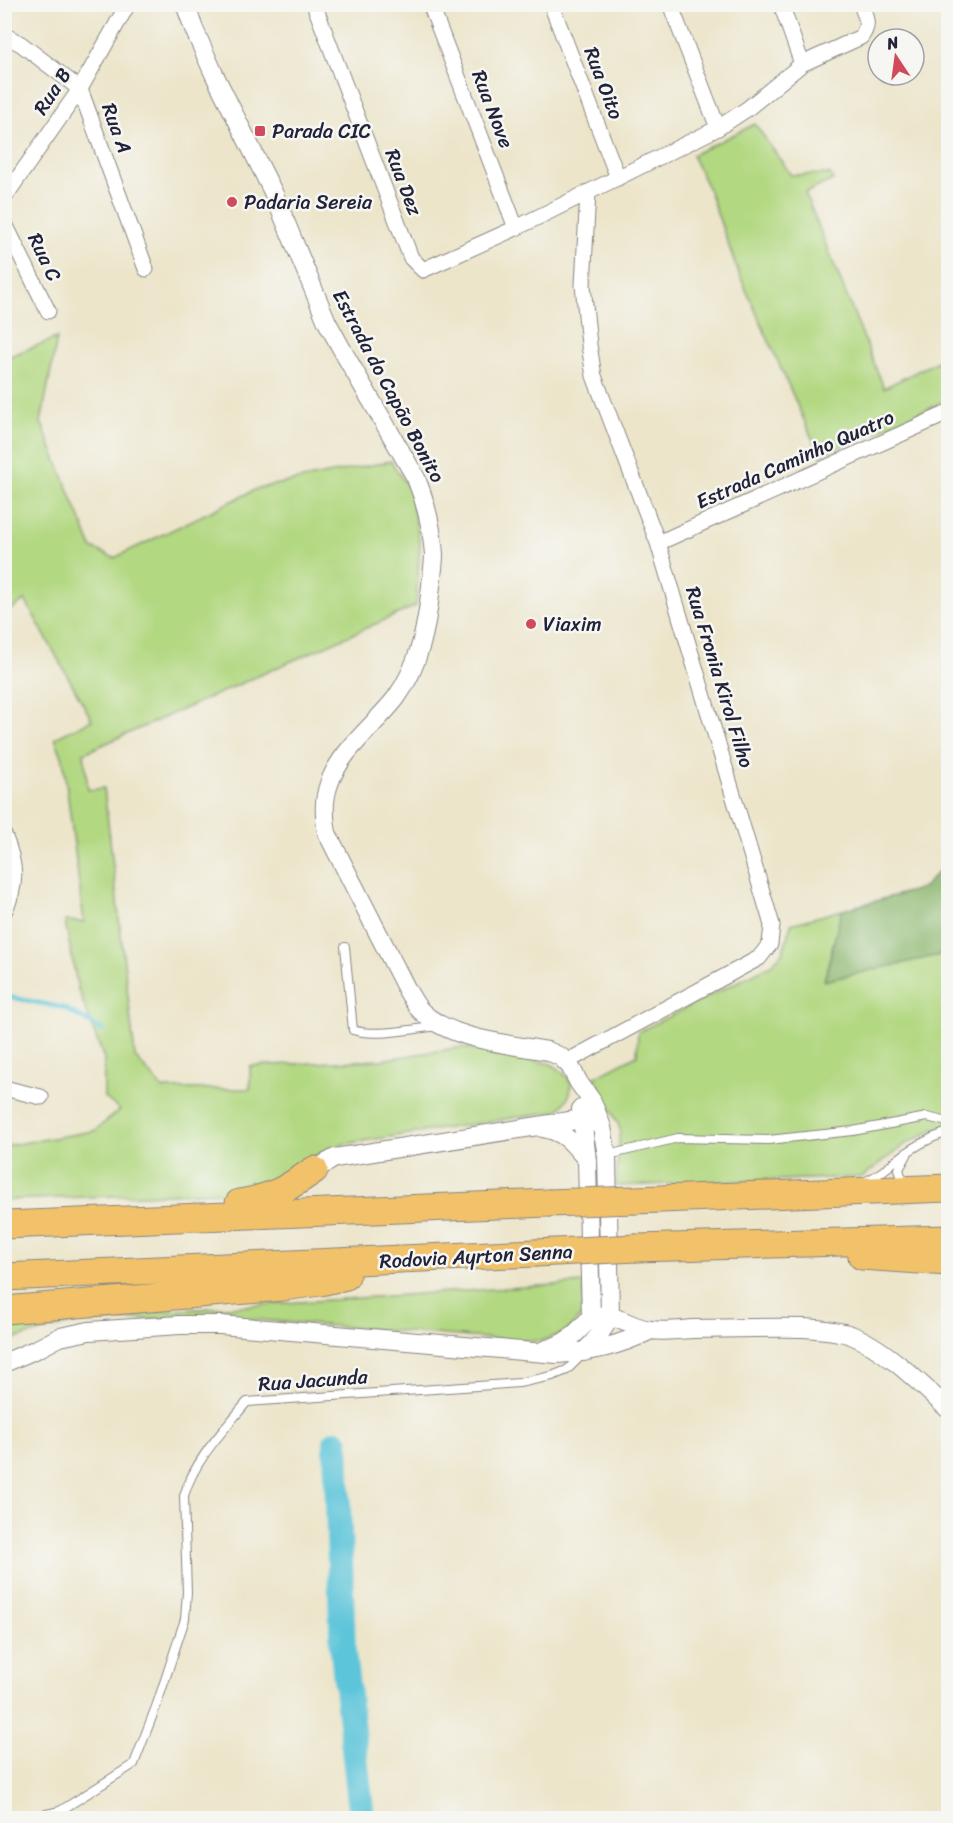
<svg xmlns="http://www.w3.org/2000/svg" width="953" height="1823" font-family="Sriracha,sans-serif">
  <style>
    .green { fill: #b2d881; stroke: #6a7d5e; stroke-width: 1.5 }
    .forest { fill: #8db86f; stroke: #586d55; stroke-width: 1.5 }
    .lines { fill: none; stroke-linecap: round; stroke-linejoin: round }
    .stream { stroke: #5dc5da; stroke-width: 4.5 }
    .river { stroke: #5dc5da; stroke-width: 26 }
    .service-casing { stroke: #878482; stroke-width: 10 }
    .minor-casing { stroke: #878482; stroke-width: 17 }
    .tertiary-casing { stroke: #878482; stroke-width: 20 }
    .motorway-casing { stroke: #878482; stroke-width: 29 }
    .service { stroke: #fff; stroke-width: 8 }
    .minor { stroke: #fff; stroke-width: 15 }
    .tertiary { stroke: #fff; stroke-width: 18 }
    .motorway { stroke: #f2c26a; stroke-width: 27 }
    .motorway-bridge-casing { stroke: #878482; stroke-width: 29; stroke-linecap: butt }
    .motorway-bridge { stroke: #f2c26a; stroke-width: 27 }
    .poi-dot { fill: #d1495b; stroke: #f6f6f2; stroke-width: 2 }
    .labels { text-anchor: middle; stroke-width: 5; stroke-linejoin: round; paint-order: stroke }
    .street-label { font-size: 20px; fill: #22223b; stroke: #f6f6f2 }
    .poi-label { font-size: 20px; fill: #22223b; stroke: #f6f6f2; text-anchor: start }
  </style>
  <rect width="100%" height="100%" fill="#f6f6f2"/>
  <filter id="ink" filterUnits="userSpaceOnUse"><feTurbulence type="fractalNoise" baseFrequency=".0167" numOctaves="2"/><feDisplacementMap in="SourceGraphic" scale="12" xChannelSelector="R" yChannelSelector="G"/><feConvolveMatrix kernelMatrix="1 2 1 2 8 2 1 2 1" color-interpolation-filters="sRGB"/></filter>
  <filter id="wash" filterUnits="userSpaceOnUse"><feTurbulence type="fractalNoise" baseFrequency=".008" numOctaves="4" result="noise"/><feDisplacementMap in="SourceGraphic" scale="24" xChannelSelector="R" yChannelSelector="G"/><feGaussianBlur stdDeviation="1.35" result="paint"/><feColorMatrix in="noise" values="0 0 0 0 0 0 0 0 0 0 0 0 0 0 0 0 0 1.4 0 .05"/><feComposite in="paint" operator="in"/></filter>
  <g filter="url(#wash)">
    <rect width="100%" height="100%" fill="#ece5ca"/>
    <!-- green -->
    <path class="green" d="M755,124L791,175L830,174L833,180L805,193L884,388L948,356V400L820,456L739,274L708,188L692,155Z
      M57,338L41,422L92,548L114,558L259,488L391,461L409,489L420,544L416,606L84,753L88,790L104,788L135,1057L163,1089H250V1066L380,1060L463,1047L551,1064C575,1078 577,1091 558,1111L344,1144L307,1159L276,1182L250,1191L5,1200V1146L94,1131L120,1110L104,1097V1059L78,989L65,921L84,922L63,759L55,738L92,720L25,600L5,614V358Z
      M842,910L824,980L948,953V1126L939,1127L906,1144L862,1177L616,1186L620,1128L595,1077L637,1055L638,1032L771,965L783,952L791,924Z
      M584,1283L582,1315L566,1332L542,1341L508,1340L208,1316L79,1322L5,1341V1322Z"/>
    <!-- forest -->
    <path class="forest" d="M948,861V953L824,981L842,910L923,888Z"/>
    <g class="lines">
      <!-- stream -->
      <path class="stream" d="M4,996L64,1008L102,1030"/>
      <!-- river -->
      <path class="river" d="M336,1443L343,1652L362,1818"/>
    </g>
  </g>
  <g filter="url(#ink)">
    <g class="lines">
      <!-- service casing -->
      <g class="service-casing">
        <path id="service" d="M345,947L353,1030C374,1037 414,1029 437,1026
          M608,1155L678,1138L768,1140L853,1131L927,1117L948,1122
          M907,1155L899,1169L901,1176L908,1182
          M866,1181C878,1176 884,1170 894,1162C910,1149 929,1138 948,1132
          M29,1818L60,1811L134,1764L157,1704L185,1619L187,1592L184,1496C194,1460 224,1430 247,1402L519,1383L552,1376L567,1370L581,1356"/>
      </g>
      <!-- minor casing -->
      <g class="minor-casing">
        <path id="minor" d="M314,4L411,258L423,270L516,228L718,128L747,109L802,64L861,37C870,25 866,18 861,4
          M430,4L516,228
          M551,4L618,178
          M670,4L718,128
          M781,4L802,64
          M4,35L21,44L80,89L146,269
          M4,198L80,89L128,4
          M4,222L48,311
          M658,543L948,413
          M4,835C16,864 18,884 4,912
          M566,1062L759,958L770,944L772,925L658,543L594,376L589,345L583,285L588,192
          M4,1088L41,1097"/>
      </g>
      <!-- tertiary casing -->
      <g class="tertiary-casing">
        <path id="tertiary" d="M185,4L194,29L214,74L273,192L327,322L345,355L416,478C426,503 432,528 434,554C434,564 432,575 431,586C427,625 420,665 396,698C375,725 340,751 329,784C323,800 324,817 327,833L406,988C410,995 415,1005 421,1011C450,1040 509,1044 548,1051L561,1057L570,1066L579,1083L592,1101L602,1127L607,1156L610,1316C603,1331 596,1341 584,1352
          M581,1109L587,1160L591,1317
          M542,1128C565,1132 572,1142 586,1159
          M314,1170L335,1158L582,1119L592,1120L602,1127
          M591,1317C612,1310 630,1328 651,1330C665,1332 679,1330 692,1329C729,1329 765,1327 802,1328C818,1329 836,1330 851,1335C885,1348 922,1385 948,1409
          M544,1350C568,1344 575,1334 591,1317
          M4,1363L37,1349L60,1337L89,1331L180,1325H221L557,1354C592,1352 619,1346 651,1330"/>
      </g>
      <!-- motorway casing -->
      <g class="motorway-casing">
        <path id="motorway" d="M635,1200L948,1188
          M239,1203C274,1197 285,1190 314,1170
          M4,1225L548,1203
          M637,1248L948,1239
          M862,1256L948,1262
          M4,1277L535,1253
          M4,1310L283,1287L320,1282L346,1276"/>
      </g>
      <!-- service -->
      <use href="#service" class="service"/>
      <!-- minor -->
      <use href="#minor" class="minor"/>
      <!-- tertiary -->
      <use href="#tertiary" class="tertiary"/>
      <!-- motorway -->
      <use href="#motorway" class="motorway"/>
      <!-- motorway-bridge casing -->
      <g class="motorway-bridge-casing">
        <path id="motorway-bridge" d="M548,1203L635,1200
          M535,1253L637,1248"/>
      </g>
      <!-- motorway-bridge -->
      <use href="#motorway-bridge" class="motorway-bridge"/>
    </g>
  </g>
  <!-- markers -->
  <g class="poi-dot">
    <rect x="254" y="125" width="12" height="12" rx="3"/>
    <circle cx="232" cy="202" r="6"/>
    <circle cx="531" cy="624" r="6"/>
  </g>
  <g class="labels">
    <!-- street labels -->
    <g class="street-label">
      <text transform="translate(604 83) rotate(69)" y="7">Rua Oito</text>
      <text transform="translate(52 91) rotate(-57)" y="7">Rua B</text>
      <text transform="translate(493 109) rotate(69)" y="7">Rua Nove</text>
      <text transform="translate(117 128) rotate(70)" y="7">Rua A</text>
      <text transform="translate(404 182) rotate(69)" y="7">Rua Dez</text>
      <text transform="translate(45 257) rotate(64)" y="7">Rua C</text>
      <text transform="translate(389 386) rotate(62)" y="7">Estrada do Capão Bonito</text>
      <text transform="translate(795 459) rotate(-24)" y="7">Estrada Caminho Quatro</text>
      <text transform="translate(720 677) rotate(73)" y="7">Rua Fronia Kirol Filho</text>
      <text transform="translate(476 1256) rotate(-3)" y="7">Rodovia Ayrton Senna</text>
      <text transform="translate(313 1380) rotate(-4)" y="7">Rua Jacunda</text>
    </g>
    <!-- poi labels -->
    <g class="poi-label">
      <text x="272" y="138">Parada CIC</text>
      <text x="244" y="209">Padaria Sereia</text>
      <text x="543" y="631">Viaxim</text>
    </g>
  </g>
  <!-- margin -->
  <rect width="953" height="1823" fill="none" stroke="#f6f6f2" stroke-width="24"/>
  <!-- north arrow -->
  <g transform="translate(896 57) rotate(347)"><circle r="28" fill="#f6f6f2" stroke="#a1a1a9" stroke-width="1.5"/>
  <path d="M0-4.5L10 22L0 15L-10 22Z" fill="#d1495b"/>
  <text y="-9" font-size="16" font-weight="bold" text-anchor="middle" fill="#22223b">N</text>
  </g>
</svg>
